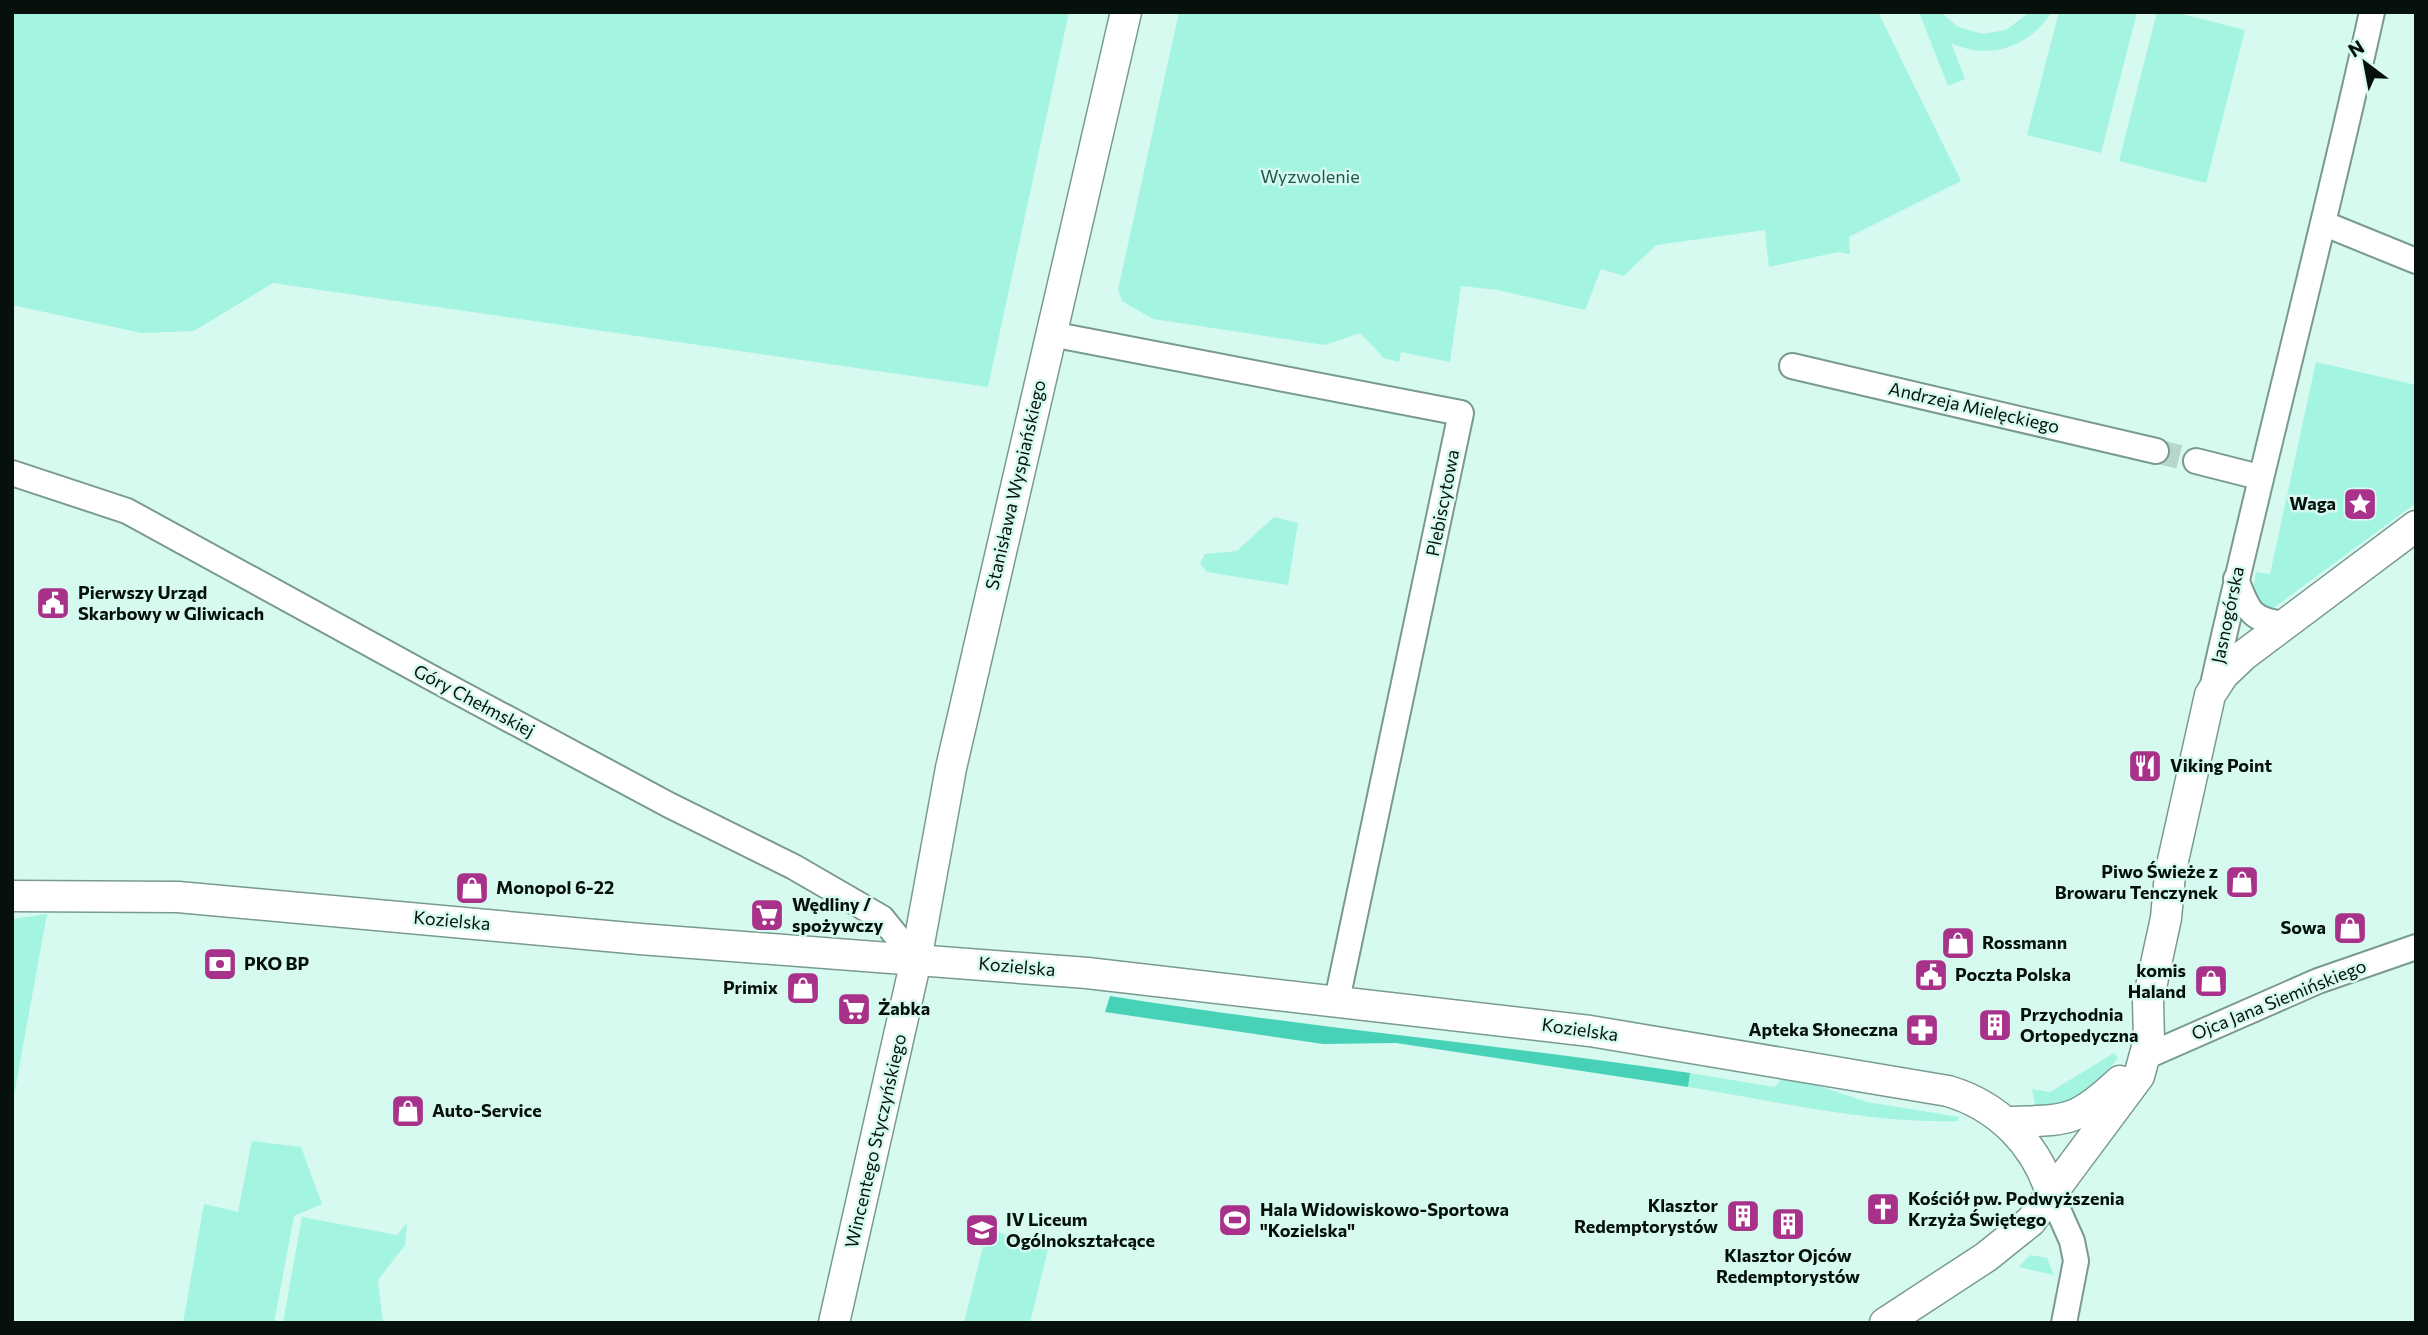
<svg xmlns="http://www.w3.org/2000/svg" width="2428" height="1335" font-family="Commissioner,sans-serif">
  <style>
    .green { fill: #a3f4e1 }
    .forest { fill: #47d2b7 }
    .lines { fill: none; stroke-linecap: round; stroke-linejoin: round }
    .minor-tunnel { stroke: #b7d6ce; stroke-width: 24; stroke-dasharray: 24 12; stroke-linecap: butt }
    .minor-casing { stroke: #799a91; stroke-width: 28 }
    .tertiary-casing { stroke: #799a91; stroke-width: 33 }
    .minor { stroke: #fff; stroke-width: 24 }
    .tertiary { stroke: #fff; stroke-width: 30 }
    .labels { text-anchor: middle; stroke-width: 5; stroke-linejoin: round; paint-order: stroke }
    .park-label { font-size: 18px; fill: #21594d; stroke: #d6f9f0 }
    .street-label { font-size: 18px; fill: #06110e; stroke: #d6f9f0 }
    .poi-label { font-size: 18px; font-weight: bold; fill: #06110e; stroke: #d6f9f0; text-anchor: start }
  </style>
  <rect width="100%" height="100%" fill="#d6f9f0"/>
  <!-- green -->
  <path class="green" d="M12,12H1069L988,387L273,283L194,331L142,333L12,305Z
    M1179,12H1878L1961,181L1849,237L1850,254L1838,252L1769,267L1765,230L1656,245L1624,276L1601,269L1585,310L1498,290L1461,286L1450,362L1401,352L1399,362L1384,358L1360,333L1325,345L1153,319L1122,301L1118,290Z
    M1919,12H1941L1958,27L1983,34L2006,30L2030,12H2052C2029,47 1990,61 1951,43L1965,79L1948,86Z
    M2059,12H2137L2101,153L2027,135Z
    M2157,12H2174L2245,30L2206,183L2119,161Z
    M2316,362L2416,385V503L2272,609H2263L2253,591L2256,572L2270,574Z
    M1274,517L1298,523L1288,585L1207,572L1200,563L1205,554L1237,551Z
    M47,914L12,1106V919Z
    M2114,1053L2118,1058L2082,1102L2036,1110L2032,1089L2050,1092Z
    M1690,1073L1775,1087L1783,1077L1795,1078L1867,1102L1959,1117L1958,1121C1868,1124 1776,1101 1688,1087Z
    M252,1141L301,1147L322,1204L294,1216L274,1323H183L204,1204L238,1212Z
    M302,1217L397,1235L407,1223L405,1245L378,1280L383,1323H283Z
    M987,1230L1049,1245L1030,1323H964Z
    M2030,1255L2047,1258L2054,1275L2019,1267Z"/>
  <!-- forest -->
  <path class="forest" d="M1110,996C1303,1027 1497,1044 1690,1073L1688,1087L1396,1043L1323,1044L1105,1012Z"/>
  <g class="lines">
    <!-- minor-tunnel -->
    <path class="minor-tunnel" d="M2156,451L2196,461"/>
    <!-- minor casing -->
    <g class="minor-casing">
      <path id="minor" d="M2325,224L2416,261
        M1051,334L1461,413L1337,1000
        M1792,366L2156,451
        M2196,461L2259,477
        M12,473L127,511L432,678L669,805L794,867L882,918L916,960
        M2236,579C2248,610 2250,621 2286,624
        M2212,689C2262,463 2322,239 2372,12
        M2145,1057L2318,981L2416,947
        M2052,1196L2072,1241L2076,1261L2064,1323"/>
    </g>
    <!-- tertiary casing -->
    <g class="tertiary-casing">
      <path id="tertiary" d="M12,896L178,897L640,939L1087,973L1590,1031L1948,1091C1999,1106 2037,1145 2052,1196
        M2008,1122C2068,1120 2075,1123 2120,1081
        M834,1323L916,960L951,768L1126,12
        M1885,1323L1986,1257L2031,1221L2139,1076L2149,1040L2148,1001L2166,918L2170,874L2210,695L2223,675L2244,655L2416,526"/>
    </g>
    <!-- minor -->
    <use href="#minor" class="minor"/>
    <!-- tertiary -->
    <use href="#tertiary" class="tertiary"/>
  </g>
  <!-- icons -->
  <defs>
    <g id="sight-square" transform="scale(1.75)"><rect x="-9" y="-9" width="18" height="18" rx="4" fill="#a8328a" stroke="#d6f9f0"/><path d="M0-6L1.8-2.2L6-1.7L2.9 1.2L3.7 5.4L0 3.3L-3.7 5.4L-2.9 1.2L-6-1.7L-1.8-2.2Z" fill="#fff"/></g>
    <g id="civic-square" transform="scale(1.75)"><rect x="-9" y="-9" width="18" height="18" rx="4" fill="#a8328a" stroke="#d6f9f0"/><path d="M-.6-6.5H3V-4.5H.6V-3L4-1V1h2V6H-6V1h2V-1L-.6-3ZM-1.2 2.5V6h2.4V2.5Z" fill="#fff"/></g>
    <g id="restaurant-square" transform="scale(1.75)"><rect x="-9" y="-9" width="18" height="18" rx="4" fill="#a8328a" stroke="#d6f9f0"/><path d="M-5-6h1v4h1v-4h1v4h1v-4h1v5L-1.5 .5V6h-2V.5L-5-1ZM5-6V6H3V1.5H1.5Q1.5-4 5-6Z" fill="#fff"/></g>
    <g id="shop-square" transform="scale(1.75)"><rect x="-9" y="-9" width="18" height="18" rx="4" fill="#a8328a" stroke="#d6f9f0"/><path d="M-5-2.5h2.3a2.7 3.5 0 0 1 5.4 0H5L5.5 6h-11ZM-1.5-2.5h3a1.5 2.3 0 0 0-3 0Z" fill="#fff"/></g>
    <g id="supermarket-square" transform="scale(1.75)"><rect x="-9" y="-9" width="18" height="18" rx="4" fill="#a8328a" stroke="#d6f9f0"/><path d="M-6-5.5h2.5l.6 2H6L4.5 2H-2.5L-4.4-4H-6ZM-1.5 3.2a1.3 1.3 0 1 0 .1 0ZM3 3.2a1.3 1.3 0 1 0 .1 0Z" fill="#fff"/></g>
    <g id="bank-square" transform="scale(1.75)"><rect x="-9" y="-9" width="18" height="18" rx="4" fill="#a8328a" stroke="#d6f9f0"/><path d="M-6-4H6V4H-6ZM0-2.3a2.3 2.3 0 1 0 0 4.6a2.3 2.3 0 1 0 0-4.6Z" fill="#fff"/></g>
    <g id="building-square" transform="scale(1.75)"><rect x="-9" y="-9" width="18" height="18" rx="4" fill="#a8328a" stroke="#d6f9f0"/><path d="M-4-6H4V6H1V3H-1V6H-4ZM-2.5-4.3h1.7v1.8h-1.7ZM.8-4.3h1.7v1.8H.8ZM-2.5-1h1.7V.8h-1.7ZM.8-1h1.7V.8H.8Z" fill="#fff"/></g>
    <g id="pharmacy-square" transform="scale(1.75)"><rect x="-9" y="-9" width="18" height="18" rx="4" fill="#a8328a" stroke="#d6f9f0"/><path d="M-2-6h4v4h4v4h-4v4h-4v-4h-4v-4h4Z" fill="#fff"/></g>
    <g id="church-square" transform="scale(1.75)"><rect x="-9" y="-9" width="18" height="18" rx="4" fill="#a8328a" stroke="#d6f9f0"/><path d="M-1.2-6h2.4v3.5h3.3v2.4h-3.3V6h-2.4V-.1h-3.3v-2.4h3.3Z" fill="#fff"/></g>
    <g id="stadium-square" transform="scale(1.75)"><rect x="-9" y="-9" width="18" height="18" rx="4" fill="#a8328a" stroke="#d6f9f0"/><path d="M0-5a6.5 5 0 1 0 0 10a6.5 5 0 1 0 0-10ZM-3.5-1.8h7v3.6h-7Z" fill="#fff"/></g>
    <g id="school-square" transform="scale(1.75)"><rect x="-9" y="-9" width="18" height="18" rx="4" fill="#a8328a" stroke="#d6f9f0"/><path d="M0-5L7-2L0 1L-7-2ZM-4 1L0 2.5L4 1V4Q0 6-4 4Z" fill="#fff"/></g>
  </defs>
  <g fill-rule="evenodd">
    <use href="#sight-square" x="2360" y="504"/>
    <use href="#civic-square" x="53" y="603"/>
    <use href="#restaurant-square" x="2145" y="766"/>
    <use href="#shop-square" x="2242" y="882"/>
    <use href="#shop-square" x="472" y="888"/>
    <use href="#supermarket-square" x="767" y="915"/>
    <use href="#shop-square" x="2350" y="928"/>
    <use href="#shop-square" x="1958" y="943"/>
    <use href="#bank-square" x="220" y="964"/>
    <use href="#civic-square" x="1931" y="975"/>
    <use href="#shop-square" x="2211" y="981"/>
    <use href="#shop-square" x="803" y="988"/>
    <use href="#supermarket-square" x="854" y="1009"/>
    <use href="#building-square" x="1995" y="1025"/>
    <use href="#pharmacy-square" x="1922" y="1030"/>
    <use href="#shop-square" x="408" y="1111"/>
    <use href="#church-square" x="1883" y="1209"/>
    <use href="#building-square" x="1743" y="1216"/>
    <use href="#stadium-square" x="1235" y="1220"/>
    <use href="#building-square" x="1788" y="1224"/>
    <use href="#school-square" x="982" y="1230"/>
  </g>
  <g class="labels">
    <!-- park labels -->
    <g class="park-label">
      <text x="1310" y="183">Wyzwolenie</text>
    </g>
    <!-- street labels -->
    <g class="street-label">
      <text transform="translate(1974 408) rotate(13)" y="6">Andrzeja Mielęckiego</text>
      <text transform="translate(1016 485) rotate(-77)" y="6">Stanisława Wyspiańskiego</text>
      <text transform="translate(1443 503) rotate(-79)" y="6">Plebiscytowa</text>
      <text transform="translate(2228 615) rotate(-78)" y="6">Jasnogórska</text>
      <text transform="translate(474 701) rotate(28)" y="6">Góry Chełmskiej</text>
      <text transform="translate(452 921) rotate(5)" y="6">Kozielska</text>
      <text transform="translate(1017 967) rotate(5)" y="6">Kozielska</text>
      <text transform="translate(2279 1000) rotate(-22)" y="6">Ojca Jana Siemińskiego</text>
      <text transform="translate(1580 1030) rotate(8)" y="6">Kozielska</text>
      <text transform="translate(876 1141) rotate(-77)" y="6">Wincentego Styczyńskiego</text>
    </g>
    <!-- poi labels -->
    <g class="poi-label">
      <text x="2336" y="510" text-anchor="end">Waga</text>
      <text x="78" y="599">Pierwszy Urząd<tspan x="78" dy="21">Skarbowy w Gliwicach</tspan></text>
      <text x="2170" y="772">Viking Point</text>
      <text x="2218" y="878" text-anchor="end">Piwo Świeże z<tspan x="2218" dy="21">Browaru Tenczynek</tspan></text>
      <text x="496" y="894">Monopol 6-22</text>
      <text x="792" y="911">Wędliny /<tspan x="792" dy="21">spożywczy</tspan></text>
      <text x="2326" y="934" text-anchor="end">Sowa</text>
      <text x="1982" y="949">Rossmann</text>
      <text x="244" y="970">PKO BP</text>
      <text x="2186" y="977" text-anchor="end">komis<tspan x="2186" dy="21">Haland</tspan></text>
      <text x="1955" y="981">Poczta Polska</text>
      <text x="778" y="994" text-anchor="end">Primix</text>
      <text x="878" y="1015">Żabka</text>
      <text x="2020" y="1021">Przychodnia<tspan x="2020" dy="21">Ortopedyczna</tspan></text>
      <text x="1898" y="1036" text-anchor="end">Apteka Słoneczna</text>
      <text x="432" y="1117">Auto-Service</text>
      <text x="1908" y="1205">Kościół pw. Podwyższenia<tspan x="1908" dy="21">Krzyża Świętego</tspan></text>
      <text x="1718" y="1212" text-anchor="end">Klasztor<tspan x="1718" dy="21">Redemptorystów</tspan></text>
      <text x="1260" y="1216">Hala Widowiskowo-Sportowa<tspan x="1260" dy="21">"Kozielska"</tspan></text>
      <text x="1006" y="1226">IV Liceum<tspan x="1006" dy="21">Ogólnokształcące</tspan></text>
      <text x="1788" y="1262" text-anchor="middle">Klasztor Ojców<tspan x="1788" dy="21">Redemptorystów</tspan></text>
    </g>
  </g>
  <!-- border -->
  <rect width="2428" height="1335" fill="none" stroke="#06110e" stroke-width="28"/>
  <!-- north arrow -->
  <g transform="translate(2365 63) rotate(328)" stroke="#d6f9f0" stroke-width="5" paint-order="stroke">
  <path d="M0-5L12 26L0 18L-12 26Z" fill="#06110e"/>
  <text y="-10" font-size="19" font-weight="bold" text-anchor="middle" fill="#06110e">N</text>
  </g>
</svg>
